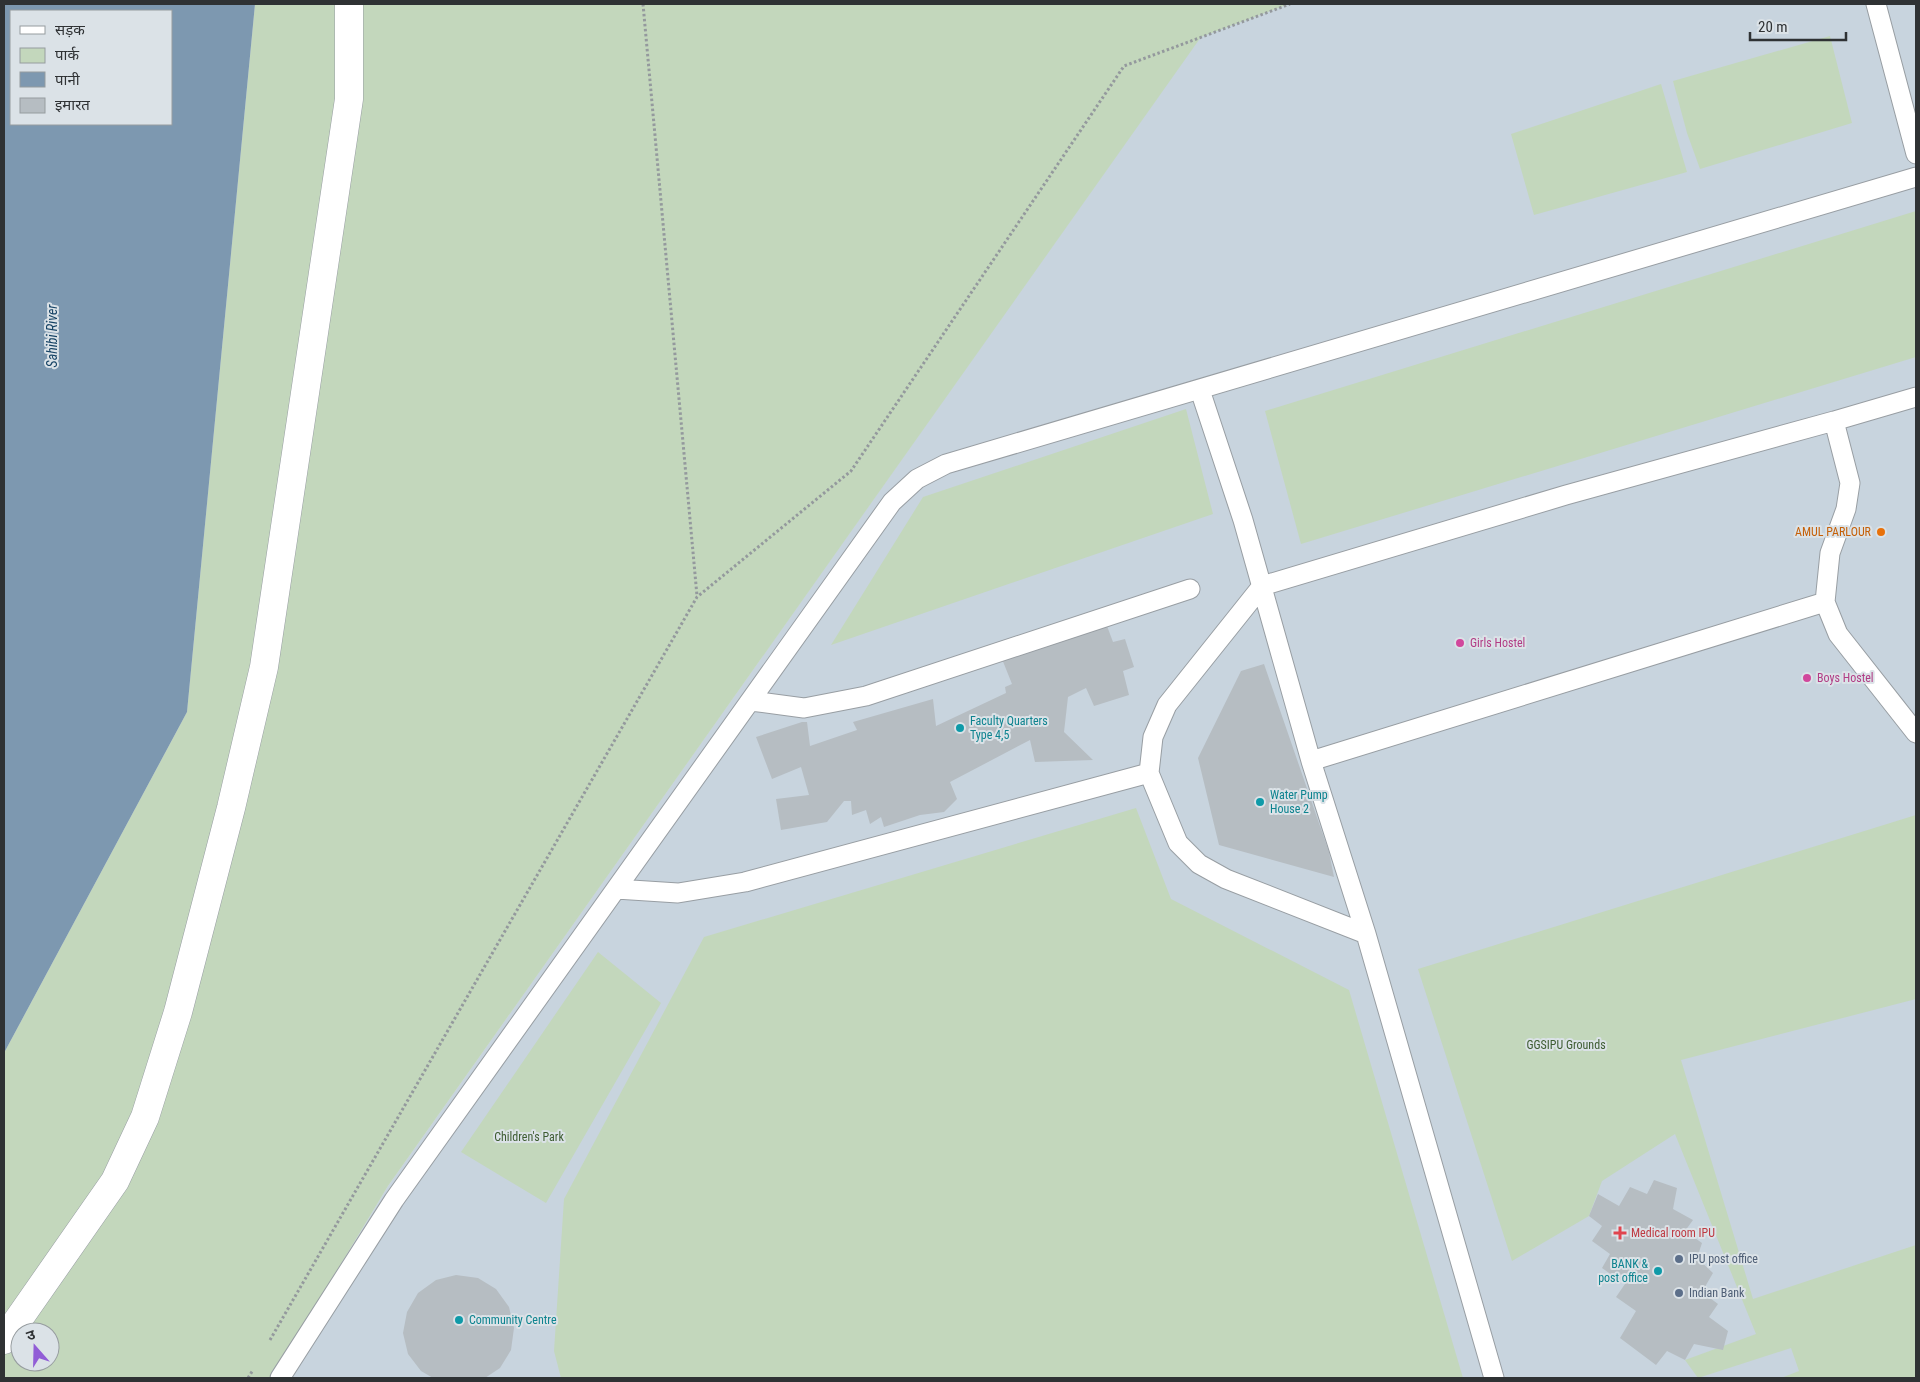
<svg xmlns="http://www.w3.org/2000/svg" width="1920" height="1382" font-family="'Roboto Condensed','Noto Sans Devanagari',sans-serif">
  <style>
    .built { fill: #c8d4de }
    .green { fill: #c3d7bc; fill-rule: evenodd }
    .water { fill: #7d98b0; fill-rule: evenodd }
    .building { fill: #b6bdc2 }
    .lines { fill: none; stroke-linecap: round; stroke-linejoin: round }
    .service-casing { stroke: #989ea3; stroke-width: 21 }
    .minor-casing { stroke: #989ea3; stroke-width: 29 }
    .path { stroke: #94999d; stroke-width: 3; stroke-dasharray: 2.5 2.5; stroke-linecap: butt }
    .service { stroke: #fff; stroke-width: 19 }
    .minor { stroke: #fff; stroke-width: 28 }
    .food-dot { fill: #e8710a; stroke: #dbe2e7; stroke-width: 2 }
    .hotel-dot { fill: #d1479c; stroke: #dbe2e7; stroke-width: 2 }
    .culture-dot { fill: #0f9aa8; stroke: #dbe2e7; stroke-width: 2 }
    .health-dot { fill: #e0444e; stroke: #dbe2e7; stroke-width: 2 }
    .service-dot { fill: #5c6f8a; stroke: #dbe2e7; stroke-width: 2 }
    .labels { text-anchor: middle; stroke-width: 4; stroke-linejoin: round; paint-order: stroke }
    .food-label { font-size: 12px; fill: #c56008; stroke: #dbe2e7; text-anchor: end }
    .hotel-label { font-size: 12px; fill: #b23c85; stroke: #dbe2e7; text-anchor: start }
    .culture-label { font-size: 12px; fill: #0d838f; stroke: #dbe2e7; text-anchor: start }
    .park-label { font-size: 12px; fill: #3d5c31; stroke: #dbe2e7 }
    .health-label { font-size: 12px; fill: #be3a42; stroke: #dbe2e7; text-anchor: start }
    .service-label { font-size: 12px; fill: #4e5e75; stroke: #dbe2e7; text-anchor: start }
    .water-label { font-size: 14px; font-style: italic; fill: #164365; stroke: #dbe2e7 }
  </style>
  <rect width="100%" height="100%" fill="#dbe2e7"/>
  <!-- built -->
  <path class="built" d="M1289,4H1916V1378H272L388,1186L1201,36Z"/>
  <!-- green -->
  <path class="green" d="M255,4H1289L1201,37L388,1186L272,1378H4V1053L187,712ZM20,1332H50V1362H20Z
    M1830,36L1852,123L1700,169L1687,133L1673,81Z
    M1661,84L1687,172L1534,215L1511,134Z
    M1916,211V357L1301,544L1265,411Z
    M1186,409L1213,514L831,645L923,497Z
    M1136,808L1171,899L1349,990L1463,1378H561L554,1351L564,1199L704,937Z
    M1916,815V999L1681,1060L1753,1299L1916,1245V1378H1781L1799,1371L1791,1348L1698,1378L1685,1360L1756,1334L1675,1134L1602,1181L1589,1216L1512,1261L1418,969Z
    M598,952L661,1003L546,1203L461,1152Z"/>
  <!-- water -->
  <path class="water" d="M4,4H255L187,712L4,1053ZM11,11H171V124H11Z"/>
  <!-- building -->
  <path class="building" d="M1107,626L1113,642L1125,639L1134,667L1123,671L1129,695L1094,706L1086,688L1068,697L1064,732L1093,760L1035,762L1030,740L950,782L957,799L944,812L920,815L884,827L881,817L870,824L866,810L852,815L851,801H844L827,822L781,830L776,799L809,795L801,767L772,779L756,737L802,722H807L810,746L857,730L853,722L933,699L936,726L1006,693L1005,687L1012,684L1002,659Z
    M1264,664L1329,852L1334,877L1219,845L1198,758L1241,671Z
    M1654,1180L1677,1188L1673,1209L1693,1220L1685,1231L1702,1243L1697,1258L1713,1273L1702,1292L1718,1304L1709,1317L1728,1331L1723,1350L1694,1344L1685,1360L1667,1351L1656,1365L1620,1338L1636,1311L1616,1297L1625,1284L1602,1268L1610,1254L1592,1241L1602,1226L1589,1216L1598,1194L1619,1206L1630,1187L1647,1194Z
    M456,1275L478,1278L496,1289L509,1307L514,1328L511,1350L500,1368L485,1378H433L421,1371L408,1354L403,1333L407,1312L418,1293L436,1280Z"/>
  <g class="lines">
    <!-- service casing -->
    <g class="service-casing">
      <path id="service" d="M1876,4L1916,154
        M1200,390L1243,520L1311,761L1366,934L1494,1378
        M1916,397L1834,421L1850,483L1846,509L1830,553L1825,602L1838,634L1916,733
        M751,701L804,708L866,696L1190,589
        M1311,761L1825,602
        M616,889L678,893L745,882L1149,773
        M1366,934L1226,879L1199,864L1178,843L1149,773L1153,737L1167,705L1262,586L1566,495L1834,421
        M280,1378L394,1200L892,502L917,479L946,464L1916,177"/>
    </g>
    <!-- minor casing -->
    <g class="minor-casing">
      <path id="minor" d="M4,1340L115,1181L145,1117L178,1012L231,808L264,667L349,99V4"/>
    </g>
    <!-- path -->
    <path class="path" d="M643,4L697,596
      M270,1340L697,597L851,471L1124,66L1290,4
      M248,1378L253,1370"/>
    <!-- service -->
    <use href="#service" class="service"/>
    <!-- minor -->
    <use href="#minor" class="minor"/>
  </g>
  <!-- markers -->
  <circle class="food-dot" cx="1881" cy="532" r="5"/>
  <g class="hotel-dot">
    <circle cx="1460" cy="643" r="5"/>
    <circle cx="1807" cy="678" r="5"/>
  </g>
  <g class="culture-dot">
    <circle cx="960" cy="728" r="5"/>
    <circle cx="1260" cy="802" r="5"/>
    <circle cx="1658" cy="1271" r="5"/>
    <circle cx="459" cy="1320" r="5"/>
  </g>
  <path class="health-dot" d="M1617.5 1225.5h5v5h5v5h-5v5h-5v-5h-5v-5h5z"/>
  <g class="service-dot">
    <circle cx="1679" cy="1259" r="5"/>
    <circle cx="1679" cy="1293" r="5"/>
  </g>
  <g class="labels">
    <!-- food labels -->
    <g class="food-label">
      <text x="1871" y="536">AMUL PARLOUR</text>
    </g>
    <!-- hotel labels -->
    <g class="hotel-label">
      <text x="1470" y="647">Girls Hostel</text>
      <text x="1817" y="682">Boys Hostel</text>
    </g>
    <!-- culture labels -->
    <g class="culture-label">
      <text x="970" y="725">Faculty Quarters<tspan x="970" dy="14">Type 4,5</tspan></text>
      <text x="1270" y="799">Water Pump<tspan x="1270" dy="14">House 2</tspan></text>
      <text x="1648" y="1268" text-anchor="end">BANK &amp;<tspan x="1648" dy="14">post office</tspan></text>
      <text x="469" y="1324">Community Centre</text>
    </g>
    <!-- park labels -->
    <g class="park-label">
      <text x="1566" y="1049">GGSIPU Grounds</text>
      <text x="529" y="1141">Children's Park</text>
    </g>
    <!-- health labels -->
    <g class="health-label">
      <text x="1631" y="1237">Medical room IPU</text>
    </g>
    <!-- service labels -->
    <g class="service-label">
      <text x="1689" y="1263">IPU post office</text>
      <text x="1689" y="1297">Indian Bank</text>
    </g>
    <!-- water labels -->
    <g class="water-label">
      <text transform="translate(52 336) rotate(-90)" y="5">Sahibi River</text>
    </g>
  </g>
  <!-- border -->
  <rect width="1920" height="1382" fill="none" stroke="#2f3234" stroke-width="10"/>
  <!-- legend -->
  <rect x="10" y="10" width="162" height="115" fill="#dbe2e7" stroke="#969c9f"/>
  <rect x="20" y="26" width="25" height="8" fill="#ffffff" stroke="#969c9f"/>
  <text x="55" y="35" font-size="15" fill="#2f3234">सड़क</text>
  <rect x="20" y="48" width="25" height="15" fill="#c3d7bc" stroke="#969c9f"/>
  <text x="55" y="60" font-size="15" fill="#2f3234">पार्क</text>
  <rect x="20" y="72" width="25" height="15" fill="#7d98b0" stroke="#969c9f"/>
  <text x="55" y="85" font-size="15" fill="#2f3234">पानी</text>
  <rect x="20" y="98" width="25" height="15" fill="#b6bdc2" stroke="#969c9f"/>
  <text x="55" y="110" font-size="15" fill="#2f3234">इमारत</text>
  <!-- north arrow -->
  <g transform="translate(35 1347) rotate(340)"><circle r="24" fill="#dbe2e7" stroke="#969c9f"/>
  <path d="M0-4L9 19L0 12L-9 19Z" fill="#915dd6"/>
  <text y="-8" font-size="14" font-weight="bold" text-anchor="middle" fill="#2f3234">उ</text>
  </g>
  <!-- scale -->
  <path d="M1750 32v8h96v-8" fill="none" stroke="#2f3234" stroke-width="2.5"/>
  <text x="1758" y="32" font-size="15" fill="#2f3234" stroke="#dbe2e7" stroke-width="4" paint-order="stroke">20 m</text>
</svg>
